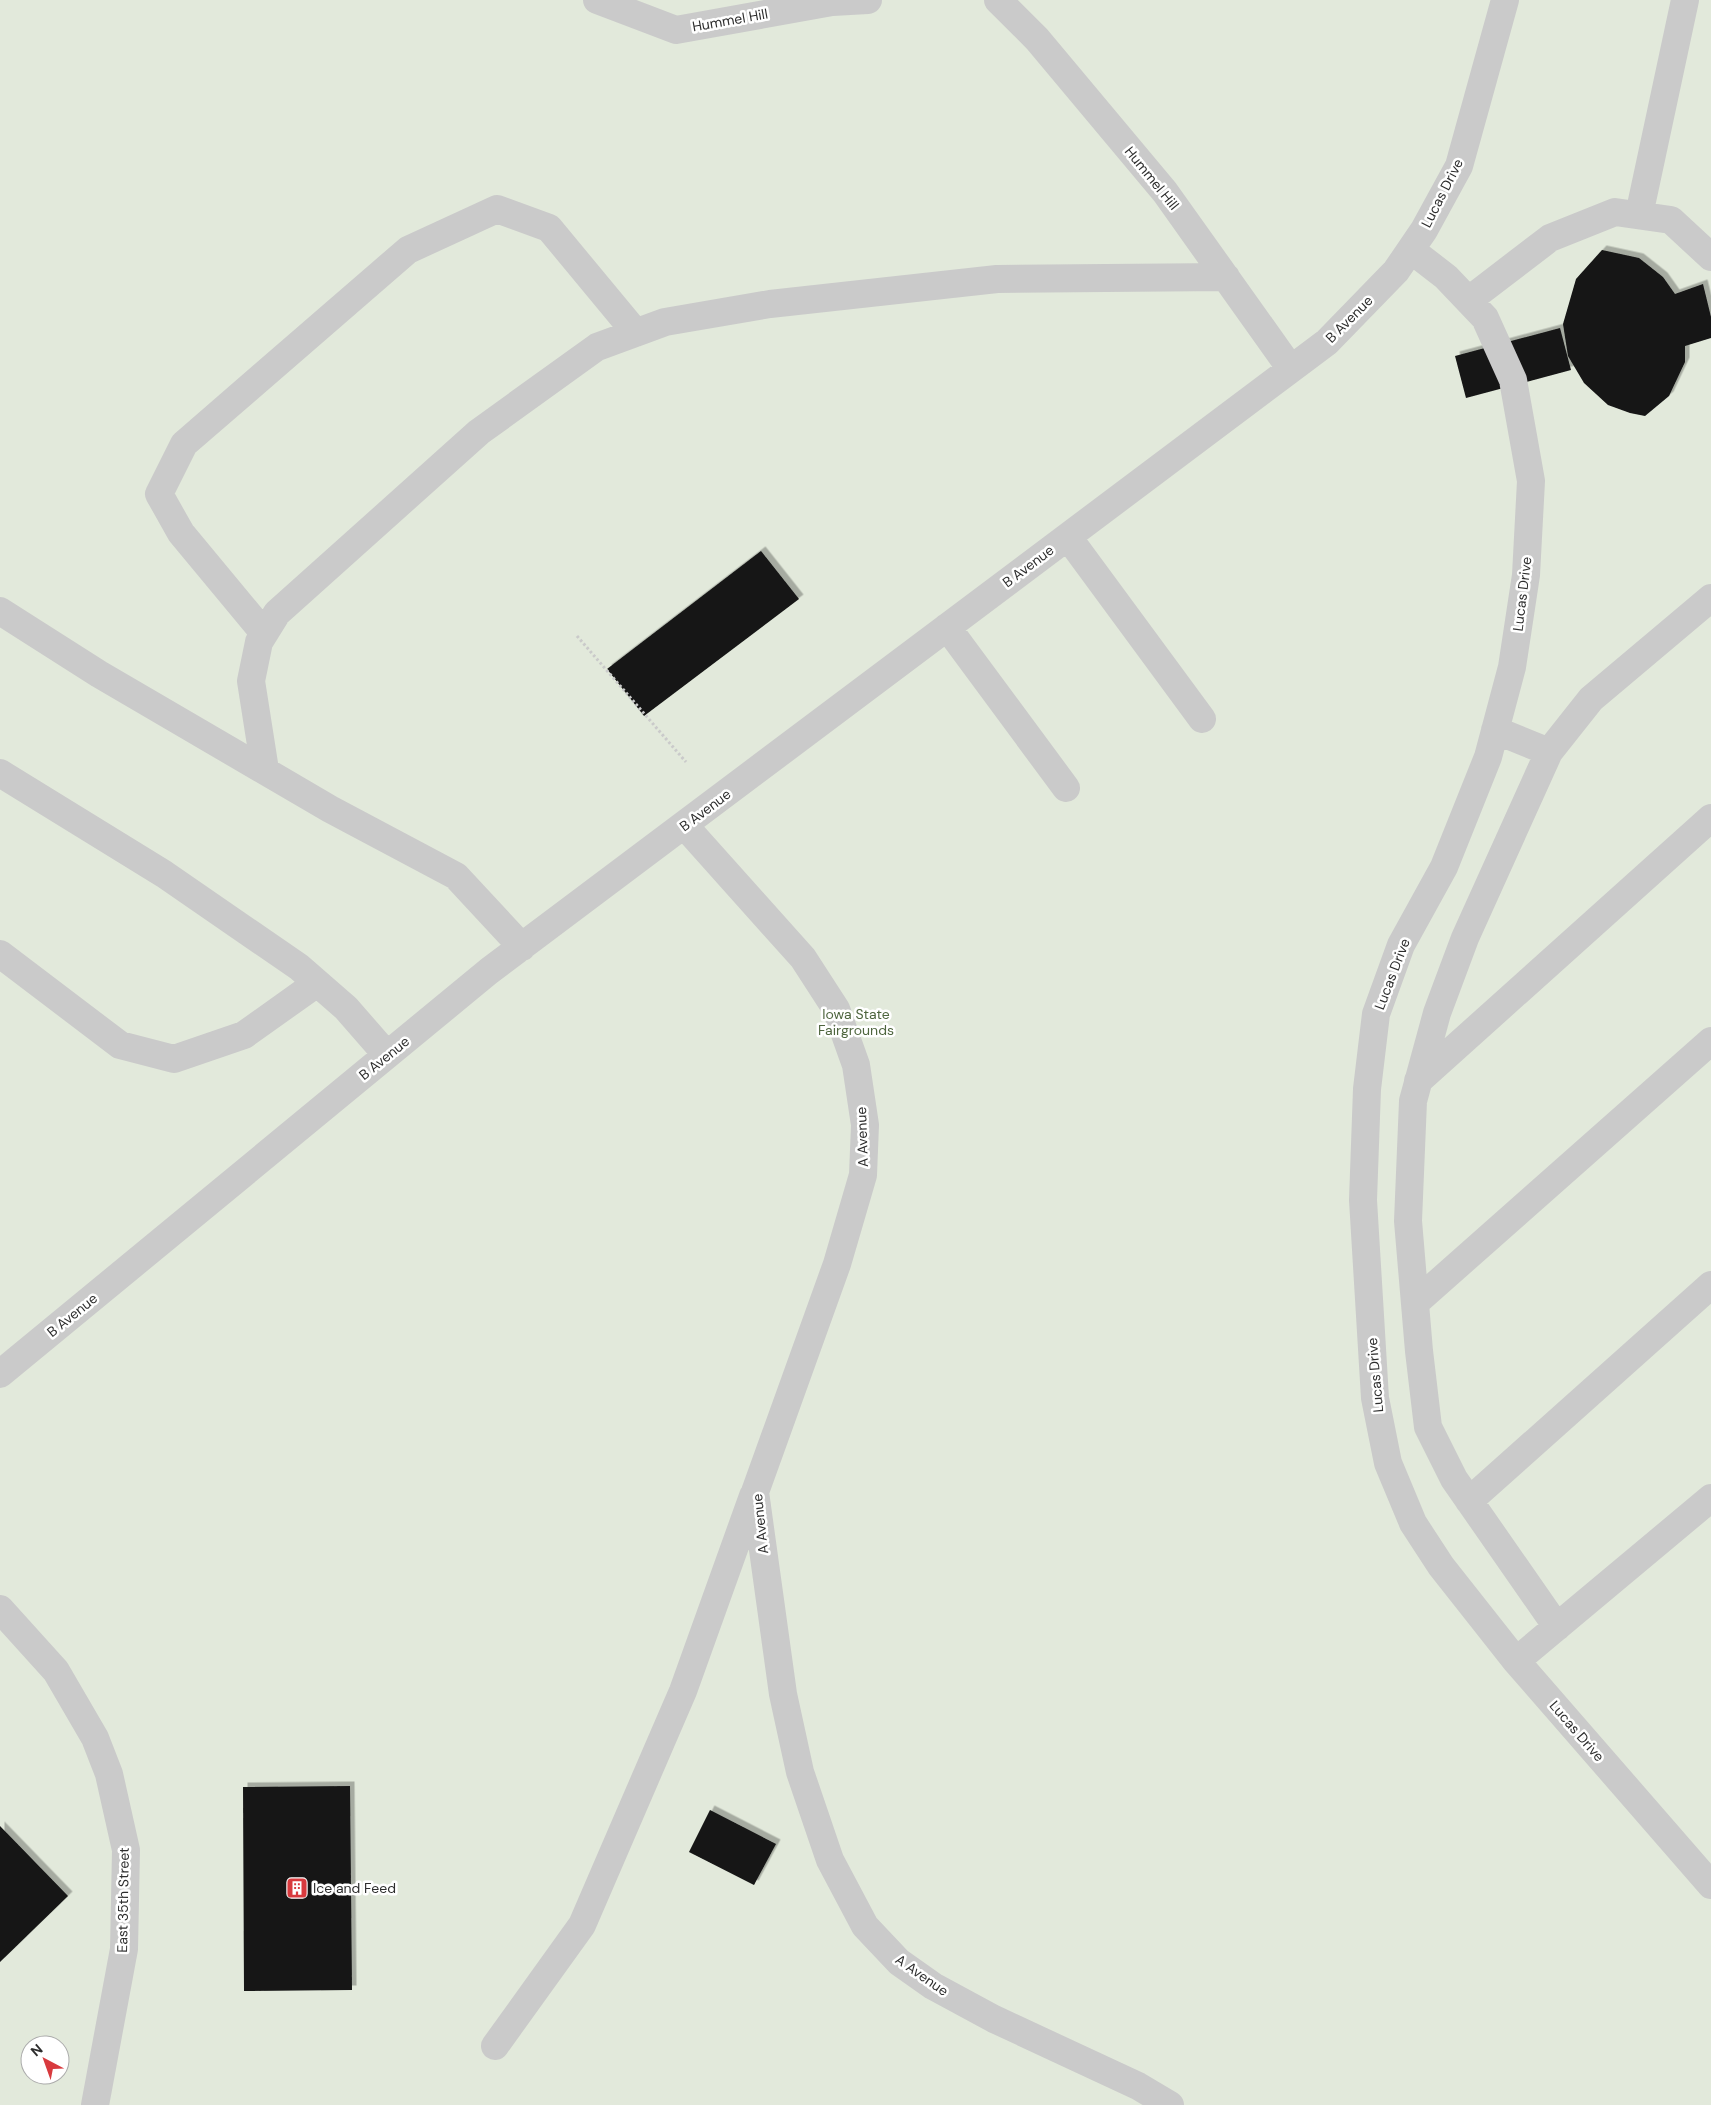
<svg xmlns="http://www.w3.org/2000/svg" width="1711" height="2105" font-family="'DM Sans',sans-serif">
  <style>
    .green { fill: #e2e9db; fill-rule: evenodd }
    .building { fill: #141414; filter: url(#shadow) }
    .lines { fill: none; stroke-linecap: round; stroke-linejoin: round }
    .path { stroke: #cacaca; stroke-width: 3; stroke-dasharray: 2.5 2.5; stroke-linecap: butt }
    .minor { stroke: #cacaca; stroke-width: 28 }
    .labels { text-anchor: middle; stroke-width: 5; stroke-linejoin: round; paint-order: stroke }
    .street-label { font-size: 14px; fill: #2d2d2d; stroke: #fff }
    .park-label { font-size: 14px; fill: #4e653e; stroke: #fff }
    .poi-label { font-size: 14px; fill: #2d2d2d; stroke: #fff; text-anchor: start }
  </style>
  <defs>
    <filter id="shadow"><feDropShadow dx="4.5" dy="-4.5" stdDeviation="0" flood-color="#0004"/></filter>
  </defs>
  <rect width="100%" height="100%" fill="#fff"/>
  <!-- green -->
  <path class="green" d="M0,0H1711V2105H0ZM30,2045H60V2075H30Z"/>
  <!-- building -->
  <path class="building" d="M1602,250L1639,258L1663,277L1675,294L1703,284L1711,317V338L1685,346V362L1669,396L1645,416L1630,413L1608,405L1584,383L1568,356L1563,324L1576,279Z
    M1560,328L1571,370L1466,398L1455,356Z
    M761,551L799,599L644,716L607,669Z
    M350,1786L352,1990L244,1991L243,1787Z
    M710,1810L776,1844L754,1885L689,1852Z
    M0,1826L68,1896L0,1962Z"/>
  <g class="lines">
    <!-- path -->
    <path class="path" d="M577,636L686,762"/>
    <!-- minor -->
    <path class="minor" d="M597,0L676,30L832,2L868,0
      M998,0L1037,39L1165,192L1291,369
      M1639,215L1685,0
      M1411,250L1446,277L1485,318L1513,380L1531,481L1526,575L1512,667L1488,757L1444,867L1401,945L1376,1014L1367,1089L1363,1200L1375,1398L1388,1463L1413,1523L1441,1566L1516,1661L1711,1885
      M1469,300L1550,238L1615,212L1671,220L1711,257
      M1068,537L1202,719
      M0,611L99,674L330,809L456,876L522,947
      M947,627L1066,788
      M264,633L181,533L159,494L184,444L408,250L497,209L549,228L636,333
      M1495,730L1549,752
      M265,770L251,681L259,642L277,613L479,432L597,347L665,322L770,304L997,279L1226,277
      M0,773L164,874L299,967L346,1008L387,1055
      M684,825L803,958L836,1009L856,1065L865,1125L863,1175L837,1264L755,1492L783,1694L800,1772L830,1860L865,1926L899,1962L933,1986L994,2019L1138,2086L1170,2105
      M0,954L120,1045L174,1059L244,1035L317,983
      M1418,1081L1711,818
      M1415,1303L1711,1041
      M0,1374L489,971L1327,342L1396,271L1424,230L1459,166L1505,0
      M1469,1501L1711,1285
      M0,1609L56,1671L95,1738L109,1774L126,1850L124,1949L95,2105
      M1557,1627L1454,1479L1428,1427L1419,1351L1408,1221L1413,1101L1437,1013L1465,938L1549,752L1591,699L1711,598
      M1516,1661L1711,1498
      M495,2046L582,1925L683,1691L753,1496"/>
  </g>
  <!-- icons -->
  <defs>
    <g id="building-square" transform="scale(1.125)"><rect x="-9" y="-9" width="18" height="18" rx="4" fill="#d83a3e" stroke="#fff"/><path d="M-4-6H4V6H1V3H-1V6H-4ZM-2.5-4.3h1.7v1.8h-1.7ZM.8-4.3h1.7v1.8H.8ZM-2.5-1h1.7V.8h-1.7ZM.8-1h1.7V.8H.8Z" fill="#fff"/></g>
  </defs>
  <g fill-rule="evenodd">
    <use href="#building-square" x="297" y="1888"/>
  </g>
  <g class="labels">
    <!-- street labels -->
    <g class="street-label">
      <text transform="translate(730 20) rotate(-10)" y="5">Hummel Hill</text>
      <text transform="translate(1152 178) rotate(51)" y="5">Hummel Hill</text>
      <text transform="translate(1442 193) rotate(-63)" y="5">Lucas Drive</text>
      <text transform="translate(1349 319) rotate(-45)" y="5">B Avenue</text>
      <text transform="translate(1028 566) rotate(-37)" y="5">B Avenue</text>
      <text transform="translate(1522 594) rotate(-83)" y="5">Lucas Drive</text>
      <text transform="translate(705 810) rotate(-37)" y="5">B Avenue</text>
      <text transform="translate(1392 974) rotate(-69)" y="5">Lucas Drive</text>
      <text transform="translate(384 1058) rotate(-39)" y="5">B Avenue</text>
      <text transform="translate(862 1137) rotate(-92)" y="5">A Avenue</text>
      <text transform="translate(72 1315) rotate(-39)" y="5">B Avenue</text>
      <text transform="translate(1375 1375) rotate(-95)" y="5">Lucas Drive</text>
      <text transform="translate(760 1524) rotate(-96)" y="5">A Avenue</text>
      <text transform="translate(1577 1731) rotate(49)" y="5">Lucas Drive</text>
      <text transform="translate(123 1900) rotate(-89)" y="5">East 35th Street</text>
      <text transform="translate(922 1975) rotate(35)" y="5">A Avenue</text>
    </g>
    <!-- park labels -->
    <g class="park-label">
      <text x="856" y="1019">Iowa State<tspan x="856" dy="16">Fairgrounds</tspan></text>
    </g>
    <!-- poi labels -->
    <g class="poi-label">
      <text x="313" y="1893">Ice and Feed</text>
    </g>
  </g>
  <!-- north arrow -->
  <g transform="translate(45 2060) rotate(319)"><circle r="24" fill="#ffffff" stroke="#ababab"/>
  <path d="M0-4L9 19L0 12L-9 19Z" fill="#d83a3e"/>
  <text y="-8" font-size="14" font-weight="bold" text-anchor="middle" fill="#2d2d2d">N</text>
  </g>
</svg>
